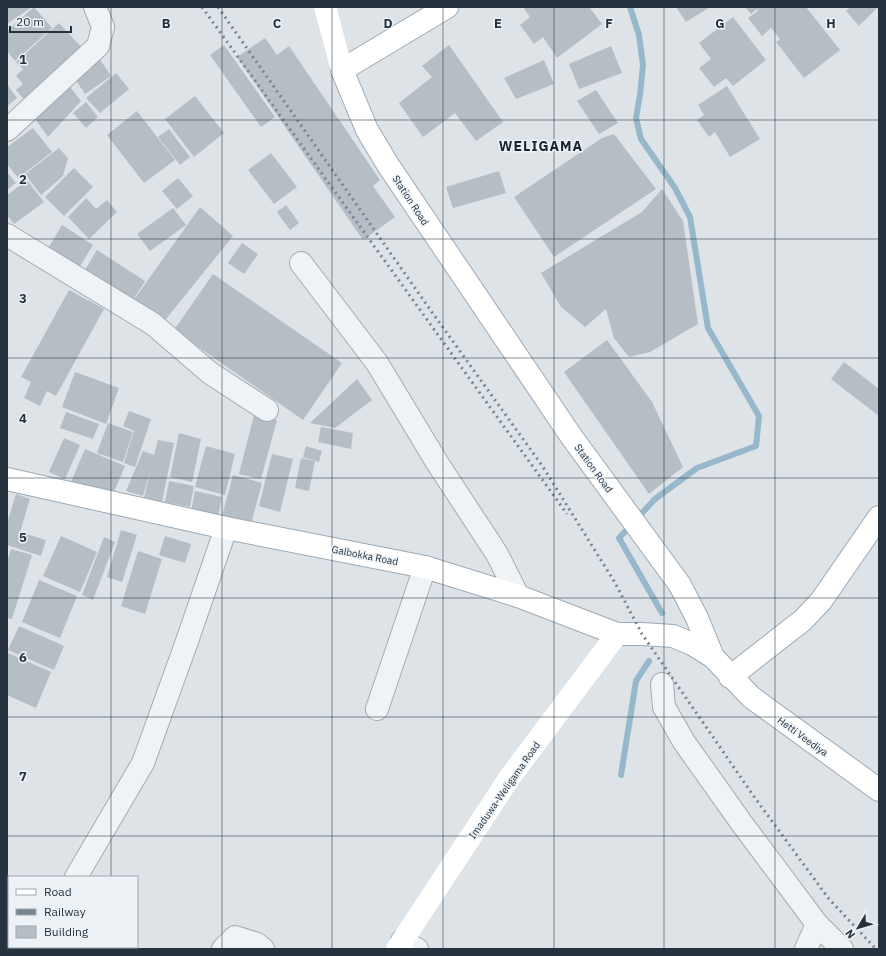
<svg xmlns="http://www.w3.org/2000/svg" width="886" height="956" font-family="'IBM Plex Sans',sans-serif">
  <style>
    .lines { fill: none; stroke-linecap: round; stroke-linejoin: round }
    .stream { stroke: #97b7ca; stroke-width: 6 }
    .building { fill: #b5bdc5 }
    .minor-casing { stroke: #a3abb2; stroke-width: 24 }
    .primary-casing { stroke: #9da9b4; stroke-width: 24 }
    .minor { stroke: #f0f3f6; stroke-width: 22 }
    .secondary { stroke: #fff; stroke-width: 22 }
    .primary { stroke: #fff; stroke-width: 22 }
    .rail { stroke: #778592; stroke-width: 3; stroke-dasharray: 2 4; stroke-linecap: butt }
    .grid { fill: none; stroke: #26333f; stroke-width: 1; stroke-opacity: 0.55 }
    .labels { text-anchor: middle; stroke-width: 3; stroke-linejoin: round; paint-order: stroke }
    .street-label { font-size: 10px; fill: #26333f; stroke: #edf2f6 }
    .district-label { font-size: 14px; font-weight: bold; letter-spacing: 1px; fill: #192430; stroke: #edf2f6 }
    .grid-label { font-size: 13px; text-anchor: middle; font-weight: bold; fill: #26333f; stroke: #edf2f6; stroke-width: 3; stroke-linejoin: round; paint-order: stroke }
  </style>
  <rect width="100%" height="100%" fill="#dee3e8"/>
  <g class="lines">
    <!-- stream -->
    <path class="stream" d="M630,7L639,35L643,65L640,95L636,118L641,139L675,188L690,217L708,328L759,416L756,446L697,468L655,499L619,538L662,613
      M621,775L636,681L649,661"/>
  </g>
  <!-- building -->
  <path class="building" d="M7,7H32L7,24Z
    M34,7L52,28L15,61L7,51V31Z
    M523,7H589L602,24L557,58L543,37L534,44L520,25L530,17Z
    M676,7H710L686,22Z
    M745,7H806L840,50L804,78L776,42L780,39L771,28L762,36L748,18L758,11L757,9L751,14Z
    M850,7H878L859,26L846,11Z
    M733,17L766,60L733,86L726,78L714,87L699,68L711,59L699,43Z
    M59,23L85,51L29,105L16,90L23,84L16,76L23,69L16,62Z
    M265,38L277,55L289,46L380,180L373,186L395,217L363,240L237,57Z
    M224,45L275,117L261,127L210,55Z
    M449,45L503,122L476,141L455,113L423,137L399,103L432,77L422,66Z
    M611,46L622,73L579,89L569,64Z
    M99,58L111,76L85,94L73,76Z
    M544,60L554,84L516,99L504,78Z
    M116,73L129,89L100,113L86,98Z
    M67,83L81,101L48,137L33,116Z
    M7,84L17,98L7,106Z
    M727,86L760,139L730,157L715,132L709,137L697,120L704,115L698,105Z
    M596,90L618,123L599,134L577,101Z
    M195,96L224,133L194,157L165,119Z
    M86,102L98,117L86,128L73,113Z
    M137,111L175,160L144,183L107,135Z
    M33,128L52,152L18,178L7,164V147Z
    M169,129L190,157L180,165L158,137Z
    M614,134L656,189L554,257L514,197L602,138Z
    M59,148L68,158L63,176L41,195L25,174Z
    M271,153L297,187L274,204L248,170Z
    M74,168L93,187L64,216L45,197Z
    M499,171L506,193L453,208L446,187Z
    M7,172L16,183L7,190Z
    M178,178L193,196L177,209L162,191Z
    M27,180L44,202L14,224L7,215V195Z
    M662,189L683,221L698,324L650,352L629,357L614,338L606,309L585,327L561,307L541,273L642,212Z
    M86,198L96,209L107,200L117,212L89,239L68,217Z
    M286,205L299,223L290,230L277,212Z
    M200,207L233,236L162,324L133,301Z
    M173,208L186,225L150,251L137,234Z
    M62,225L93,245L77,271L46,252Z
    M242,243L258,254L244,274L228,263Z
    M97,250L145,281L130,305L82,275Z
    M213,274L342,363L303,420L174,330Z
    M69,290L104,309L56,396L47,391L40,406L24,398L31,382L21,377Z
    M607,340L652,402L683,467L649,494L564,372Z
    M844,362L879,389V416L831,379Z
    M75,372L119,388L106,424L62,407Z
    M357,379L372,400L335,428L310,423Z
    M129,411L151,419L135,467L124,463L134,431L123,426Z
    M66,412L99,424L93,439L60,428Z
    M254,415L277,420L261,479L239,474Z
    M108,423L133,432L123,462L97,453Z
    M321,427L353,433L351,449L318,442Z
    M179,433L201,439L192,482L170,477Z
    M64,438L80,445L65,479L49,472Z
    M158,440L174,443L162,502L144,498L151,468L143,496L126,491L143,451L154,455Z
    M206,446L235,454L225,495L195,487Z
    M306,446L322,451L319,462L303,457Z
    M85,449L125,466L111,499L71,482Z
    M272,454L293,459L280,512L259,506Z
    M301,458L315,461L309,491L295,488Z
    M233,475L262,483L251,524L222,516Z
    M169,481L194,486L190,507L165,502Z
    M195,491L222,497L218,517L191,511Z
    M16,494L30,499L20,532L46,540L41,556L7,545V523Z
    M121,530L137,535L122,582L107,577Z
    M61,536L97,552L80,592L43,576Z
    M165,536L191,544L185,563L159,555Z
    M104,537L115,542L93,600L82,595Z
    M11,549L32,555L12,619L7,618V562Z
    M138,551L162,559L145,614L121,606Z
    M39,580L77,596L60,638L22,622Z
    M19,626L64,646L54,670L8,650Z
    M8,653L51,672L36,708L7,695Z"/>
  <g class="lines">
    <!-- minor casing -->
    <g class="minor-casing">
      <path id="minor" d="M7,130L98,46L103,27L95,7
        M7,235L153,324L210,373L267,410
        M301,263L377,363L438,464L497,554L518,596
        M662,684L664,707L684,742L743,825L817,924L842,949
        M377,709L425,567
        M76,877L143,763L186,644L226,528
        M402,941L417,949
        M33,949L34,947
        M223,949L235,937L257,944L263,949
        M806,949L817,924"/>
    </g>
    <!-- primary casing -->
    <g class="primary-casing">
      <path id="primary" d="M447,7L342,70L367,130L388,165L571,436L680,585L697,618L713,657L751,697L879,790
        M7,479L226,528L425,567L518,596L617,634H642L673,636L692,644L713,657
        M730,677L803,620L821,601L879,517"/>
    </g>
    <!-- minor -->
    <use href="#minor" class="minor"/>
    <!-- secondary -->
    <path class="secondary" d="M325,7L342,70
      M397,949L510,777L617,634"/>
    <!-- primary -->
    <use href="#primary" class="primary"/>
    <!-- rail -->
    <path class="rail" d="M202,7L567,514
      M218,7L429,308L543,467L614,581L642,634L755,798L829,899L876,949"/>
  </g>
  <!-- grid -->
  <path class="grid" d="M111,7V877M222,7V949M332,7V949M443,7V949M554,7V949M664,7V949M775,7V949M7,120H879M7,239H879M7,358H879M7,478H879M7,598H879M7,717H879M7,836H879M111,947V949"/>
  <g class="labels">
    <!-- street labels -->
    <g class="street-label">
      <text transform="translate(411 200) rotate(57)" y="4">Station Road</text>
      <text transform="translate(594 468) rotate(54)" y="4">Station Road</text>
      <text transform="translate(365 555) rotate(11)" y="4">Galbokka Road</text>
      <text transform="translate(803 736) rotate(36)" y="4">Hetti Veediya</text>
      <text transform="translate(504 790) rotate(-55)" y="4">Imaduwa-Weligama Road</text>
    </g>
    <!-- district labels -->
    <g class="district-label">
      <text x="541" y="151">WELIGAMA</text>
    </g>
  </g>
  <g class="grid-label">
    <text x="166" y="28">B</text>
    <text x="277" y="28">C</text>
    <text x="388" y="28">D</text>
    <text x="498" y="28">E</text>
    <text x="609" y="28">F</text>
    <text x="720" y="28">G</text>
    <text x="831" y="28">H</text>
    <text x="23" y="64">1</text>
    <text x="23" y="184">2</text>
    <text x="23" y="303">3</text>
    <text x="23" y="423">4</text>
    <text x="23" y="542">5</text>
    <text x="23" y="662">6</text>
    <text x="23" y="781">7</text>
  </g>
  <!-- border -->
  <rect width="886" height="956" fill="none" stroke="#26333f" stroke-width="16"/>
  <!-- legend -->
  <rect x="8" y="876" width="130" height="72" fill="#edf2f6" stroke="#9da6ad"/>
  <rect x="16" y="889" width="20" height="6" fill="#ffffff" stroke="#9da6ad"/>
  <text x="44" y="896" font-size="12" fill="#26333f">Road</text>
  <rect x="16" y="909" width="20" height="6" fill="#778592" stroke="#9da6ad"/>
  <text x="44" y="916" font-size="12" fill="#26333f">Railway</text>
  <rect x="16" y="926" width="20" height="12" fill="#b5bdc5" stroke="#9da6ad"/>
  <text x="44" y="936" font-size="12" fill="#26333f">Building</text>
  <!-- north arrow -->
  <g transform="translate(858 928) rotate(232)" stroke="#edf2f6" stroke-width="3" paint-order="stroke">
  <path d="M0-3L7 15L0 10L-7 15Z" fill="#26333f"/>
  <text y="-6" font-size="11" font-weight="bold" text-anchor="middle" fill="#26333f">N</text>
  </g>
  <!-- scale -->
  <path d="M10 26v6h61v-6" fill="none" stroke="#26333f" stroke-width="2"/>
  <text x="16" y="26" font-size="12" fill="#26333f" stroke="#edf2f6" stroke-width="3" paint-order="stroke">20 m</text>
</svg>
